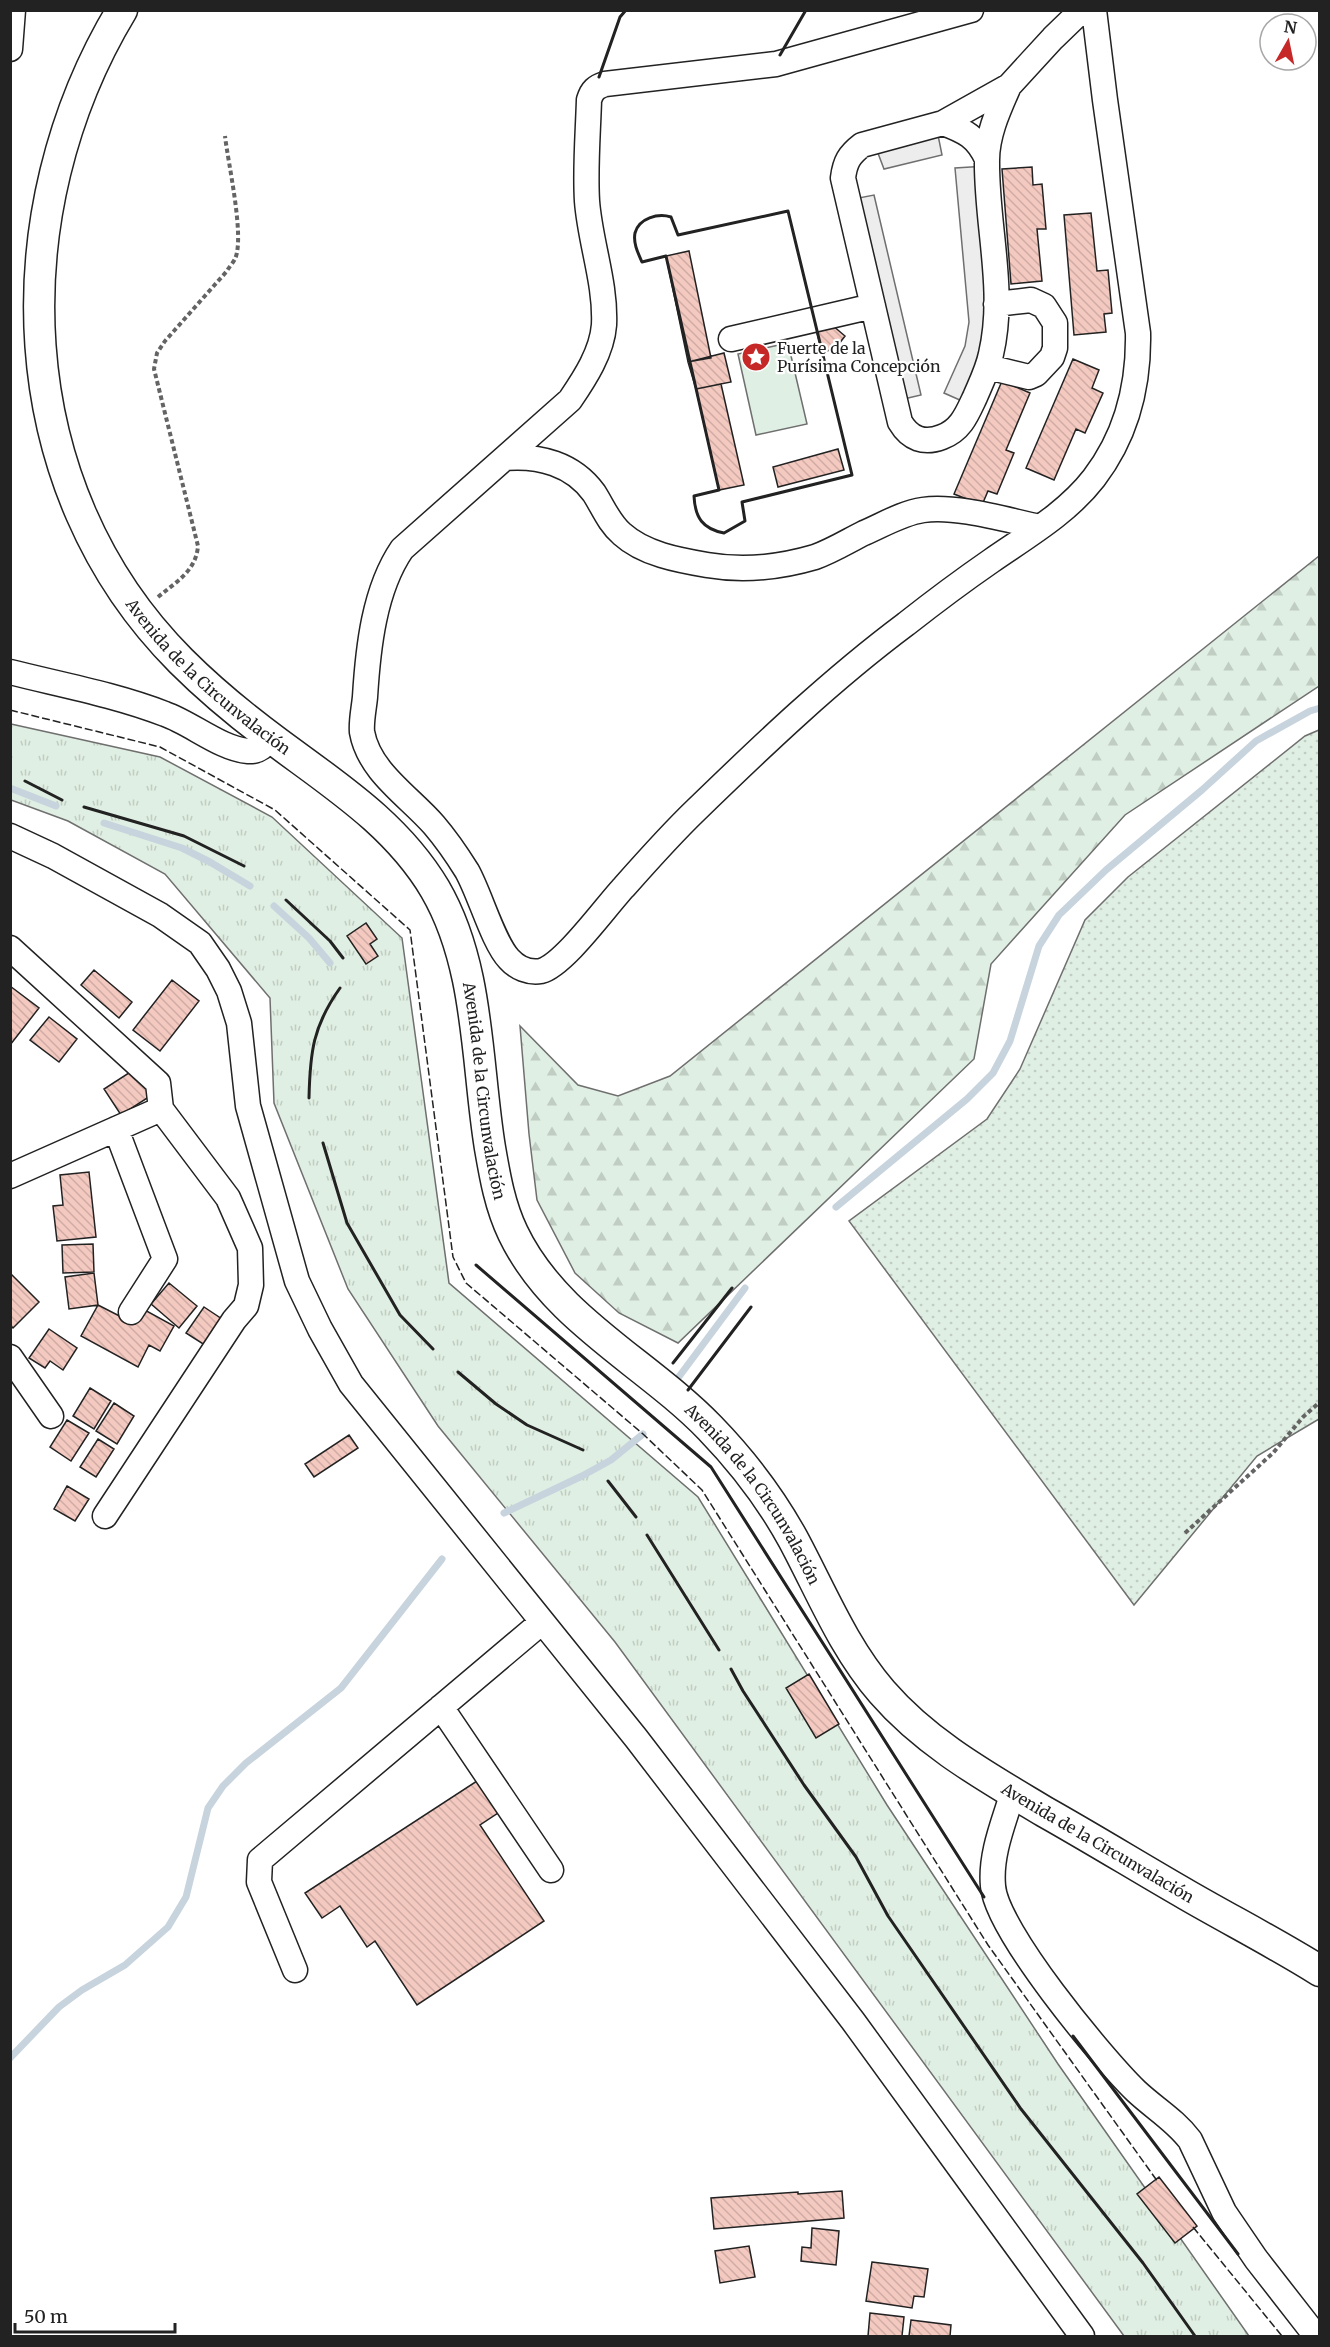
<svg xmlns="http://www.w3.org/2000/svg" width="1330" height="2347" font-family="Merriweather,serif">
  <style>
    .grass { fill: url(#grass-tufts); stroke: #6f6f6f; stroke-width: 1.5 }
    .forest { fill: url(#forest-firs); stroke: #6f6f6f; stroke-width: 1.5 }
    .park { fill: url(#park-dots); stroke: #6f6f6f; stroke-width: 1.5 }
    .garden { fill: #e0efe3; stroke: #6f6f6f; stroke-width: 1.5 }
    .parking { fill: #ededed; stroke: #6f6f6f; stroke-width: 1.5 }
    .lines { fill: none; stroke-linecap: round; stroke-linejoin: round }
    .stream { stroke: #c7d3dd; stroke-width: 7 }
    .building { fill: url(#building-back-hatch); stroke: #222; stroke-width: 1.5 }
    .minor-casing { stroke: #222; stroke-width: 27 }
    .major-casing { stroke: #222; stroke-width: 33 }
    .path { stroke: #646464; stroke-width: 4; stroke-dasharray: 4.5 3; stroke-linecap: butt }
    .minor { stroke: #fff; stroke-width: 24 }
    .major { stroke: #fff; stroke-width: 30 }
    .fence { stroke: #222; stroke-width: 1.5; stroke-dasharray: 8 3; stroke-linecap: butt }
    .wall { stroke: #222; stroke-width: 3 }
    .labels { text-anchor: middle; stroke-width: 4.5; stroke-linejoin: round; paint-order: stroke }
    .poi-label { font-size: 16px; fill: #222; stroke: #fff; text-anchor: start }
    .street-label { font-size: 16px; fill: #222; stroke: #fff }
  </style>
  <defs>
    <pattern id="grass-tufts" width="24" height="20" patternUnits="userSpaceOnUse" patternTransform="scale(1.5)"><rect width="24" height="20" fill="#e0efe3"/><path d="M3 7l-1-3M5 7V3M7 7l1-3M15 17l-1-3M17 17v-4M19 17l1-3" fill="none" stroke="#c0cdc2"/></pattern>
    <pattern id="forest-firs" width="22" height="20" patternUnits="userSpaceOnUse" patternTransform="scale(1.5)"><rect width="22" height="20" fill="#e0efe3"/><path d="M5 1l3.5 6h-7zM16 11l3.5 6h-7z" fill="#c0cdc2"/></pattern>
    <pattern id="park-dots" width="8" height="8" patternUnits="userSpaceOnUse" patternTransform="scale(1.5)"><rect width="8" height="8" fill="#e0efe3"/><path d="M2 2h.1M6 6h.1" fill="none" stroke="#c0cdc2" stroke-width="1.8" stroke-linecap="round"/></pattern>
    <pattern id="building-back-hatch" width="6" height="6" patternUnits="userSpaceOnUse" patternTransform="scale(1.5)"><rect width="6" height="6" fill="#f3c9c0"/><path d="M-1 5l2 2M0 0l6 6M5-1l2 2" fill="none" stroke="#d0aca5"/></pattern>
  </defs>
  <rect width="100%" height="100%" fill="#fff"/>
  <!-- grass -->
  <path class="grass" d="M11,724L160,757L272,817L402,938L449,1283L698,1497L887,1805L1058,2064L1249,2336H1124L615,1642L438,1426L348,1289L274,1103L270,998L165,874L68,821L11,800Z"/>
  <!-- forest -->
  <path class="forest" d="M1319,556V686L1125,815L991,964L974,1059L678,1343L619,1313L575,1273L537,1200L529,1134L520,1026L578,1085L618,1096L670,1076Z"/>
  <!-- park -->
  <path class="park" d="M1319,730V1419L1257,1456L1134,1605L849,1221L987,1119L1020,1069L1085,920L1128,877L1305,736Z"/>
  <!-- garden -->
  <path class="garden" d="M788,343L807,424L756,435L738,354Z"/>
  <!-- parking -->
  <path class="parking" d="M936,125L942,155L884,169L873,140Z
    M987,166L997,286L971,405L944,393L965,346L969,322L955,168Z
    M874,195L921,395L895,401L848,200Z"/>
  <g class="lines">
    <!-- stream -->
    <path class="stream" d="M10,788L56,806
      M104,823L182,848L210,862L250,886
      M274,906L309,938L330,963
      M836,1207L967,1099L993,1073L1010,1041L1039,946L1059,915L1106,870L1202,790L1256,741L1310,711L1320,708
      M678,1378L745,1288
      M504,1513L582,1476L611,1460L643,1434
      M10,2058L59,2007L82,1990L125,1965L168,1927L186,1897L208,1808L223,1786L246,1763L341,1688L442,1559"/>
  </g>
  <!-- building -->
  <path class="building" d="M1032,167L1033,185L1042,184L1046,229H1037L1042,281L1011,284L1002,169Z
    M1091,213L1097,271L1108,270L1112,313L1104,314L1106,332L1074,335L1064,215Z
    M689,251L711,358L688,362L666,256Z
    M832,325L845,336L835,349L822,352L816,329Z
    M724,353L731,382L696,389L688,362Z
    M1073,359L1099,370L1092,388L1103,393L1085,433L1076,429L1054,480L1026,468Z
    M1002,381L1030,393L1006,450L1014,453L997,494L988,491L982,505L954,494Z
    M721,384L744,485L719,490L696,389Z
    M838,449L844,470L778,487L773,467Z
    M366,923L377,939L370,944L378,956L366,964L347,936Z
    M94,970L132,1002L119,1018L81,985Z
    M172,980L199,1001L160,1051L133,1030Z
    M10,986L39,1008L10,1045Z
    M49,1017L77,1039L59,1062L30,1040Z
    M138,1067L155,1093L121,1115L104,1089Z
    M89,1172L96,1237L57,1241L53,1206L63,1205L60,1175Z
    M93,1244L94,1272L63,1273L62,1245Z
    M94,1273L98,1305L69,1309L65,1277Z
    M11,1274L39,1302L13,1328L10,1325Z
    M169,1283L197,1306L179,1328L151,1304Z
    M98,1305L135,1324L143,1309L174,1326L160,1351L149,1345L138,1367L81,1336Z
    M204,1307L228,1323L211,1349L186,1333Z
    M49,1329L77,1348L63,1370L50,1361L45,1368L29,1358Z
    M90,1388L111,1401L94,1429L73,1416Z
    M114,1403L134,1416L117,1444L96,1431Z
    M67,1420L89,1433L71,1461L50,1447Z
    M349,1435L358,1448L314,1477L305,1464Z
    M98,1439L114,1449L96,1477L80,1467Z
    M67,1486L89,1499L75,1521L54,1509Z
    M809,1674L839,1724L816,1738L786,1688Z
    M480,1779L501,1811L480,1825L544,1921L417,2005L375,1941L367,1947L340,1906L322,1918L305,1893Z
    M1159,2177L1197,2226L1175,2243L1137,2194Z
    M842,2191L844,2218L714,2229L711,2198L798,2192V2194Z
    M812,2228L839,2231L836,2265L801,2261L802,2247L811,2248Z
    M749,2246L755,2277L720,2283L715,2251Z
    M872,2262L928,2269L924,2297L914,2296L912,2308L866,2301Z
    M870,2313L904,2317L902,2336H868Z
    M911,2320L951,2325L950,2336H909Z"/>
  <g class="lines">
    <!-- minor casing -->
    <g class="minor-casing">
      <path id="minor" d="M971,10L776,64L605,84C596,87 592,90 589,100C588,133 585,168 587,201C590,242 606,283 604,325C602,352 585,378 570,400L402,549C374,590 368,648 365,697C364,708 361,721 362,732C369,772 410,797 434,825C446,839 457,855 467,871C480,894 493,942 509,959C517,968 529,973 541,971C564,965 606,906 624,887C647,861 671,834 696,810C763,745 831,680 906,624C934,602 962,581 991,561C1027,536 1067,513 1094,478C1127,435 1139,386 1138,333L1105,100L1094,10
        M10,49L13,10
        M1009,86C999,109 987,134 987,160C986,224 1006,290 991,354C988,369 981,383 975,397C967,414 961,430 942,437C924,444 910,439 900,422L843,178C845,162 849,155 862,145L943,123L1009,86L1053,38L1082,10
        M943,123C965,131 977,137 987,159
        M731,339L873,306
        M988,367L1029,377L1036,374L1052,357L1055,348V323L1044,306L1031,300L996,304
        M505,458C539,455 573,464 594,493C603,507 609,523 622,534C644,554 678,560 707,565C742,571 781,567 815,557C832,551 848,541 864,533C883,525 902,513 923,510C956,505 1006,520 1040,527
        M10,672C62,685 116,695 165,714C191,723 221,749 248,751C259,752 265,745 271,738
        M10,836L53,856L160,915L200,943L218,969L229,991L239,1023L248,1106L297,1281L320,1329L351,1384L636,1738L853,2021L1082,2336
        M10,948L158,1083L161,1109L228,1198L250,1248L251,1285L246,1306L234,1320L105,1516
        M116,1129L165,1259L131,1312
        M10,1176L161,1109
        M10,1357L51,1416
        M441,1707L551,1870
        M1013,1792C1004,1822 990,1854 993,1886C996,1930 1102,2058 1136,2091C1154,2108 1175,2120 1190,2140L1224,2212L1256,2259L1316,2336
        M295,1970L259,1882L260,1860L542,1622"/>
    </g>
    <!-- major casing -->
    <g class="major-casing">
      <g id="major">
        <path id="s1" d="M122,10C0,212 7,487 181,661C211,691 244,718 278,743C336,786 397,825 435,889C480,966 476,1062 490,1148C495,1177 500,1206 513,1233C554,1319 646,1362 710,1428C742,1461 771,1499 793,1539C821,1591 843,1647 882,1692C927,1744 987,1777 1045,1812C1093,1839 1140,1868 1187,1895C1232,1921 1277,1944 1320,1971"/>
      </g>
    </g>
    <!-- path -->
    <path class="path" d="M158,597C176,582 196,571 198,546L154,369L157,353L165,341L227,271C229,267 233,263 235,259C245,237 228,163 225,136
      M1185,1533L1273,1453L1303,1417L1320,1402"/>
    <!-- minor -->
    <use href="#minor" class="minor"/>
    <!-- major -->
    <use href="#major" class="major"/>
    <!-- fence -->
    <path class="fence" d="M10,710L160,747L275,810L410,930L453,1257L466,1283L643,1434L702,1490L988,1945L1158,2182
      M1193,2227L1282,2336"/>
    <!-- wall -->
    <path class="wall" d="M780,55L806,10
      M599,77L620,17L626,10
      M788,211L852,475L742,502L745,521L724,533C703,529 695,518 694,496L719,490L666,256L642,262C638,253 633,243 635,233C639,218 658,213 671,217L678,235Z
      M25,781L62,800
      M84,807L184,836L244,866
      M286,900L330,941L343,958
      M309,1098C310,1052 313,1026 340,988
      M323,1143L347,1223L400,1315L433,1349
      M476,1265L711,1467L984,1897
      M673,1363L732,1288
      M458,1372L496,1404L527,1425L583,1450
      M688,1390L751,1307
      M608,1481L636,1517
      M647,1535L719,1650
      M731,1669L743,1691L804,1785L856,1857L888,1916L1021,2109L1143,2263L1195,2336
      M1073,2036L1238,2254"/>
  </g>
  <!-- icons -->
  <defs>
    <g id="sight-disc" transform="scale(1.5)"><circle r="9.5" fill="#c62828" stroke="#fff"/><path d="M0-6L1.8-2.2L6-1.7L2.9 1.2L3.7 5.4L0 3.3L-3.7 5.4L-2.9 1.2L-6-1.7L-1.8-2.2Z" fill="#fff"/></g>
  </defs>
  <g fill-rule="evenodd">
    <use href="#sight-disc" x="756" y="357"/>
  </g>
  <g class="labels">
    <!-- poi labels -->
    <g class="poi-label">
      <text x="777" y="354">Fuerte de la<tspan x="777" dy="18">Purísima Concepción</tspan></text>
    </g>
    <!-- street labels -->
    <g class="street-label">
      <text dy="6" stroke="none"><textPath href="#s1" startOffset="734">Avenida de la Circunvalación</textPath></text>
      <text dy="6" stroke="none"><textPath href="#s1" startOffset="1256">Avenida de la Circunvalación</textPath></text>
      <text dy="6" stroke="none"><textPath href="#s1" startOffset="1760">Avenida de la Circunvalación</textPath></text>
      <text dy="6" stroke="none"><textPath href="#s1" startOffset="2262">Avenida de la Circunvalación</textPath></text>
    </g>
  </g>
  <!-- border -->
  <rect width="1330" height="2347" fill="none" stroke="#222222" stroke-width="24"/>
  <!-- north arrow -->
  <g transform="translate(1288 42) rotate(9)"><circle r="28" fill="#ffffff" stroke="#a7a7a7" stroke-width="1.5"/>
  <path d="M0-4.5L10 22L0 15L-10 22Z" fill="#c62828"/>
  <text y="-9" font-size="16" font-weight="bold" text-anchor="middle" fill="#222222">N</text>
  </g>
  <!-- scale -->
  <path d="M15 2323v9h160v-9" fill="none" stroke="#222222" stroke-width="3"/>
  <text x="24" y="2323" font-size="18" fill="#222222" stroke="#ffffff" stroke-width="4.5" paint-order="stroke">50 m</text>
</svg>
